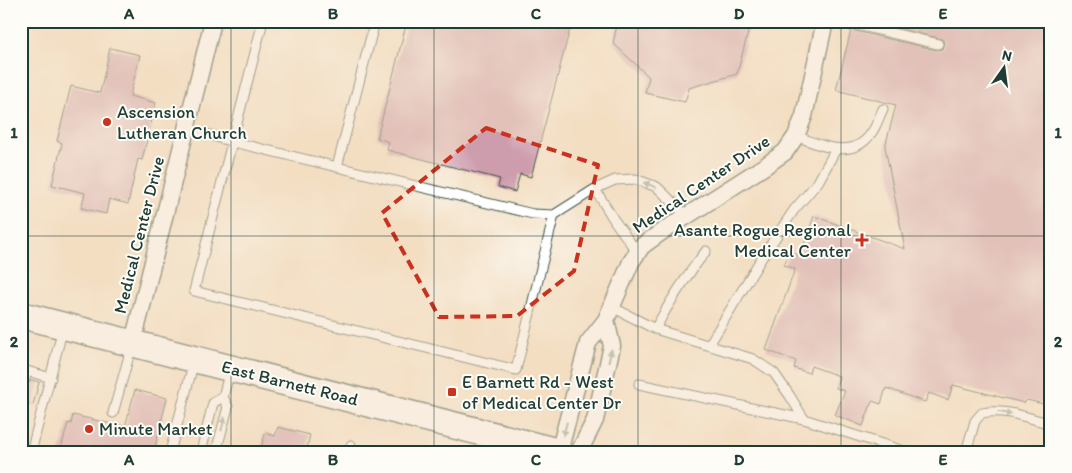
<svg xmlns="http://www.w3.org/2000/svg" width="1072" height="473" font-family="Itim,sans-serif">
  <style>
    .building { fill: #ce9dad }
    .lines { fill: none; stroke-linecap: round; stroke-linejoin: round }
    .service-casing { stroke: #3f5549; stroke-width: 11 }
    .minor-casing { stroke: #3f5549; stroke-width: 19 }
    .primary-casing { stroke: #3f5549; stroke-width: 29 }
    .service { stroke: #fff; stroke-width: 9 }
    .minor { stroke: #fff; stroke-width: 16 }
    .primary { stroke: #fff; stroke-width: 26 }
    .oneway { fill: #8f9e9a }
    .marked { fill: none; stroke: #c8321e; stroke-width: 4; stroke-dasharray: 10 6; stroke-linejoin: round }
    .grid { fill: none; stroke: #1f3d34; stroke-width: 1; stroke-opacity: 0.55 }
    .poi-dot { fill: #c8321e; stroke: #fdfcf7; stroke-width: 2 }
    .labels { text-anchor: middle; stroke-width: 4; stroke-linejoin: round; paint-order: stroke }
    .poi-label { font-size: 18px; fill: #1f3d34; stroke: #fdfcf7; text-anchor: start }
    .street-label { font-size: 18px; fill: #1f3d34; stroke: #fdfcf7 }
    .neatline { fill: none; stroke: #1f3d34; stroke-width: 2 }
    .grid-label { font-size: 16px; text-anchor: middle; font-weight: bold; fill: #1f3d34 }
  </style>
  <rect width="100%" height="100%" fill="#fdfcf7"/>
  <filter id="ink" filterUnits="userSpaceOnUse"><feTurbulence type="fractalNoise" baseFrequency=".02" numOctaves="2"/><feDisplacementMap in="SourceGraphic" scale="10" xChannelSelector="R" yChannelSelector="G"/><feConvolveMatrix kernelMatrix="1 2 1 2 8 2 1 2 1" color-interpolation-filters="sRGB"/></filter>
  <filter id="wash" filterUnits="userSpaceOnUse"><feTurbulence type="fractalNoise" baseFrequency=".0096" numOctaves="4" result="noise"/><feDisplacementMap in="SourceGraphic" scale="20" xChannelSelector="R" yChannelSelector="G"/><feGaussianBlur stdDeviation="1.12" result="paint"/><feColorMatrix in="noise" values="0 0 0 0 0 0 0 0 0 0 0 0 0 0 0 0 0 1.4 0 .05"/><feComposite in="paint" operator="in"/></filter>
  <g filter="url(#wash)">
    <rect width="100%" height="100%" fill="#f3dec2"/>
    <g id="blocks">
      <!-- building -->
      <path class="building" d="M407,21H572L531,177L520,174L515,192L498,187L500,179L387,150L389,142L377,138Z
        M618,21H751L737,74L689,88L685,102L645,93L649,77L613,43Z
        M869,21H1051V406L1027,400L1024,403L953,385L948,400L929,393L925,402L886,388L881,404L872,401L863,426L835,415L845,391L836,388L839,376L811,366L809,373L794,368L796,361L766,350L795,269L784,265L790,252L800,256L814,216L905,249L885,147L896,105L836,90L851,30L937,50L942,49L944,43L943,40L939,38Z
        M110,48L140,55L130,96L156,103L142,160L138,159L128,204L109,199L106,214L81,208L85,193L52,185L62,143L57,141L71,86L100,93Z
        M31,380L39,382L33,405L21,402V384L27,385Z
        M135,390L167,398L154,452H60L68,423L71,424L73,415L125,427Z
        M278,427L310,435L306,452H260L265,433L275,436Z"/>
    </g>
  </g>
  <g filter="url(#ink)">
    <use href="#blocks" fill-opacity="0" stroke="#3f5549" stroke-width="1"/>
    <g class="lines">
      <!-- service casing -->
      <g class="service-casing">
        <path id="service" d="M263,21L194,291L516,370L554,215
          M841,21L938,44
          M186,128L233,142L533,214L554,215L595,189L615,180L635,179L657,187L687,216
          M796,136C825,147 857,162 875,127C878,121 880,115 883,109
          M337,167L375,21
          M595,189L614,220L637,252
          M612,307L655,329L753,359L774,373L790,396L804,419L907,452
          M655,329C670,301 687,275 706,251
          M709,345L761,259L794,210L818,182L836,149
          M25,379L27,371L51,378
          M639,384L804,419
          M113,413L132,345
          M31,452L63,328
          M170,452L194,361
          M201,452L213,403L223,397
          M216,452L228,407L223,397L230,370
          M349,452L351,445
          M966,452L975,421L982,413C1005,408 1028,418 1051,424"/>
      </g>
      <!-- minor casing -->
      <g class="minor-casing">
        <path id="minor" d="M133,342L213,21
          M559,452L588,343L606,320L631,262L642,246L660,233L765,166L785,152L796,136L804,116L825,21
          M579,452L595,420L612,346L606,320"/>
      </g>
      <!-- primary casing -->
      <g class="primary-casing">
        <path id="primary" d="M21,315L559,452"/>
      </g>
      <!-- service -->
      <use href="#service" class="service"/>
      <!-- minor -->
      <use href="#minor" class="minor"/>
      <!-- primary -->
      <use href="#primary" class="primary"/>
    </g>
    <!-- one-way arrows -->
    <defs><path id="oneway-solid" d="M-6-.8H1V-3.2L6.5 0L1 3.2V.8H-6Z" transform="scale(1.25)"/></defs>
    <g class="oneway">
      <use href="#oneway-solid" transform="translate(650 185) rotate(-158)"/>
      <use href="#oneway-solid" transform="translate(610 356) rotate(-77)"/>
      <use href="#oneway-solid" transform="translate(1005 413) rotate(9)"/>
      <use href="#oneway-solid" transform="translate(223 424) rotate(-76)"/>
      <use href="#oneway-solid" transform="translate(565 429) rotate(105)"/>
    </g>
  </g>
  <!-- marked area -->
  <path d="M0 0H1072V473H0ZM486,128L598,165L574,271L517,316L439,317L382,213Z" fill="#f3dec2" fill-opacity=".55" fill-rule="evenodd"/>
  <path class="marked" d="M486,128L598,165L574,271L517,316L439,317L382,213Z"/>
  <!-- grid -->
  <path class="grid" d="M231,21V452M434,21V452M638,21V452M841,21V452M21,236H1051"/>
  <!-- markers -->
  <g class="poi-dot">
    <circle cx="107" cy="122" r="5"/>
    <path d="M859.5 232.5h5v5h5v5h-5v5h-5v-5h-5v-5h5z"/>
    <rect x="447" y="387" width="10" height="10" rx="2.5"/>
    <circle cx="89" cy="429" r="5"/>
  </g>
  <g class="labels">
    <!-- poi labels -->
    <g class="poi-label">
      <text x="117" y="118">Ascension<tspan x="117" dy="21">Lutheran Church</tspan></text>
      <text x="851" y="236" text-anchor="end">Asante Rogue Regional<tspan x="851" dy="21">Medical Center</tspan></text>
      <text x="462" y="388">E Barnett Rd - West<tspan x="462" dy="21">of Medical Center Dr</tspan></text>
      <text x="99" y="435">Minute Market</text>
    </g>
    <!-- street labels -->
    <g class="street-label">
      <text transform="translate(701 184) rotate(-34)" y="6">Medical Center Drive</text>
      <text transform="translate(139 235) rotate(-76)" y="6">Medical Center Drive</text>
      <text transform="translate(290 383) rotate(14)" y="6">East Barnett Road</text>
    </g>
  </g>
  <!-- margin -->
  <rect width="1072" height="473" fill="none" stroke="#fdfcf7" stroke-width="55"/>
  <!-- north arrow -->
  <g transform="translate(1004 68) rotate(14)" stroke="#fdfcf7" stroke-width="4" paint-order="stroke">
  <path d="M0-4L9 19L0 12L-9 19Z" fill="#1f3d34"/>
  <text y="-8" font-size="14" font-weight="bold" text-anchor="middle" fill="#1f3d34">N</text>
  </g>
  <rect x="28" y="28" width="1016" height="418" class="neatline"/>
  <g class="grid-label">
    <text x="129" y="19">A</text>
    <text x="333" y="19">B</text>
    <text x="536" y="19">C</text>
    <text x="739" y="19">D</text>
    <text x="943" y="19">E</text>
    <text x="14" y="138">1</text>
    <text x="1058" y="138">1</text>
    <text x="14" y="347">2</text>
    <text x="1058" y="347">2</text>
    <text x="129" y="465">A</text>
    <text x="333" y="465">B</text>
    <text x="536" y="465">C</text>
    <text x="739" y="465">D</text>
    <text x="943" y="465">E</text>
  </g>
</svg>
